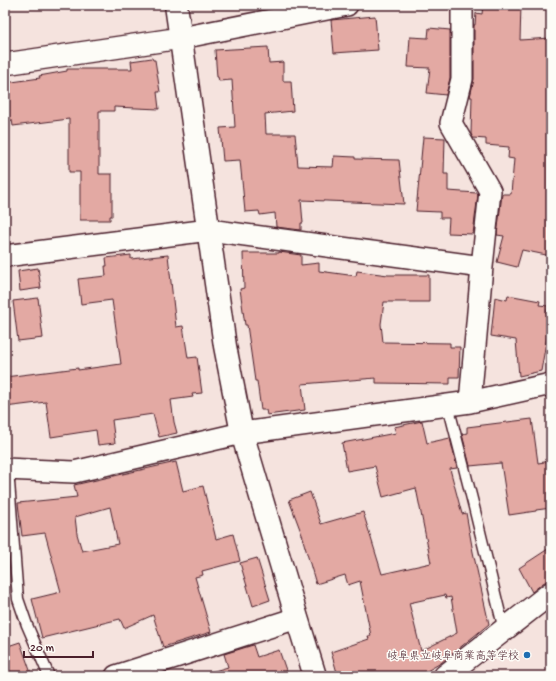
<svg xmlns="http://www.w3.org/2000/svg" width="556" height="681" font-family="'Gochi Hand','Klee One',sans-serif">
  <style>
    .building { fill: #e3a9a3; stroke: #4a1f2b; fill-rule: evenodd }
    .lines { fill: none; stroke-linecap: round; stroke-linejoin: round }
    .service-casing { stroke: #4a1f2b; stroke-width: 13 }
    .minor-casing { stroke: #4a1f2b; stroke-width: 24 }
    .tertiary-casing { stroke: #4a1f2b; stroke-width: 25 }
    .service { stroke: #fdfcf7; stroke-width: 10 }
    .minor { stroke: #fdfcf7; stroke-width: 21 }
    .tertiary { stroke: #fdfcf7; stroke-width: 22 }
    .poi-dot { fill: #1f6fb2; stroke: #fdfcf7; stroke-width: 1.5 }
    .labels { text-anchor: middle; stroke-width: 3; stroke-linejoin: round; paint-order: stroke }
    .poi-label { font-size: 11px; fill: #4a1f2b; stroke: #fdfcf7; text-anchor: end }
  </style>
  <rect width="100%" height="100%" fill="#f5e3de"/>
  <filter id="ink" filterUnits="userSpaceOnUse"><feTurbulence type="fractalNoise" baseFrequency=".025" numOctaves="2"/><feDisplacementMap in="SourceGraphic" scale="8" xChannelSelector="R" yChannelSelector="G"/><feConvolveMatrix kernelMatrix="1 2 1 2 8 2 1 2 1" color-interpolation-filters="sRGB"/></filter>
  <g filter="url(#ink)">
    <!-- building -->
    <path class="building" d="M483,5H521L520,40L551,38V256L522,250L517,267L497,262L504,236L497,235L502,194H511L514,159L508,158L509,147L486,145V139L473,138L471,134L472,97H470L474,79V25H475L476,13L482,14Z
      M375,16L378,50L334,53L331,20Z
      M429,28L450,30V78L446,95L427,93L430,68L408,67L410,37L428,38Z
      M268,47L269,63L283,62V81H291L293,111L265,114L266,134H295L298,166L333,167L334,156L355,157V159L399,160L404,204L301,200L303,223H301V230L276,227L275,213L260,215L259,211L245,212L240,160L223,161L220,128L235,127L232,80L219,81L218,77H217L215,50Z
      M152,58L153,60H155L160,92H157L159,109L114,107V111H99V174H112V216H110V220H80V172H69V119L13,126L12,120L5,121V83L40,78L39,76L67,71V69H132L131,61Z
      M423,137L445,138L444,174H448V191L477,193L478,194L473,234L448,233L449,218H440V212L416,211Z
      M279,252L301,255V265L319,263V271L356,276L357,271L388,275H429V302H384L381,324L383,342L450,343V347H460L459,377H450V384L376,383V378L302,384L305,410L267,415L266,410H261L257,381H255L247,325H245L240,289L244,288L243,253H279Z
      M131,255V259L168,255L176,327L183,326L188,358L197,357L202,393L192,394L193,397L171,400L174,422L177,433L159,437L153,414L112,420L115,443L98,445L96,430L51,437L46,402L5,407V377L78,368V370L121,364L112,300L81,304L78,279L106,276L105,266H107L106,258Z
      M38,268L41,288L20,291L18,271Z
      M508,295L540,301L539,305L548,306L546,313L551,314L541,371L519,376L516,340L491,336L495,297L507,300Z
      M38,298L43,338L18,341L13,301Z
      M532,419L538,463L551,461V508L536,510V511L509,515L501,463L470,466L462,434L467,433V427Z
      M422,421L427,443L450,438L457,468L450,469L462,514L466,513L473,552L489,624L441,663L418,676H338L331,652L369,639L368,636H371L360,581L348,585L345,575L316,584L303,540H304L289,500L310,492L321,524L363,512L382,574L431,563L416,488L383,497L375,466L347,471L342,443L396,433L394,427ZM445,595L446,598L451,597L457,633L421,651L409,603Z
      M176,462L183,491L203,486L216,539L233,534L240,561L202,571L203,575L195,577L211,632L163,647L153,615L124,628L120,619L42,638L32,599L61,592L45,533L22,536L18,503L77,497L74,485ZM110,507L118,544L82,551L77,534L75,517Z
      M551,547V579L543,583L532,592L519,568Z
      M257,558L270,600L253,606L240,563Z
      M20,642L32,676H5V647Z
      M253,645L257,657L279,650L288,676H212L211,672L228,667L224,654Z"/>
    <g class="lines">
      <!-- service casing -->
      <g class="service-casing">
        <path id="service" d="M448,405L474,507L504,630
          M8,469L18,599L27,625L49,676"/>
      </g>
      <!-- minor casing -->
      <g class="minor-casing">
        <path id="minor" d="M462,5V79L451,123L490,191L482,267L470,402
          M5,64L181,38L347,5
          M5,256L209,230L482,267
          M5,469L74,472L242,433L470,402L551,384
          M116,676L297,618"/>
      </g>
      <!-- tertiary casing -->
      <g class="tertiary-casing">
        <path id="tertiary" d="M176,5L225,346L242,433L297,618L315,676
          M445,676L551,593"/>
      </g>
      <!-- service -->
      <use href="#service" class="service"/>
      <!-- minor -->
      <use href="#minor" class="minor"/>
      <!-- tertiary -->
      <use href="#tertiary" class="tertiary"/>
    </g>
  </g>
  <!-- markers -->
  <circle class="poi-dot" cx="527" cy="655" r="4"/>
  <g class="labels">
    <!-- poi labels -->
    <g class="poi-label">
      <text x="519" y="659">岐阜県立岐阜商業高等学校</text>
    </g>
  </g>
  <!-- margin -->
  <rect width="556" height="681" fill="none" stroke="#fdfcf7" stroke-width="20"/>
  <rect x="10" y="10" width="536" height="661" fill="none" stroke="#4a1f2b" stroke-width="1.5" filter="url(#ink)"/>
  <!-- scale -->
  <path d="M24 651v6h69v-6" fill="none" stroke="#4a1f2b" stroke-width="2"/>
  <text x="30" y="651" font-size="12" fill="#4a1f2b" stroke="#fdfcf7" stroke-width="3" paint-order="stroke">20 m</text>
</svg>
